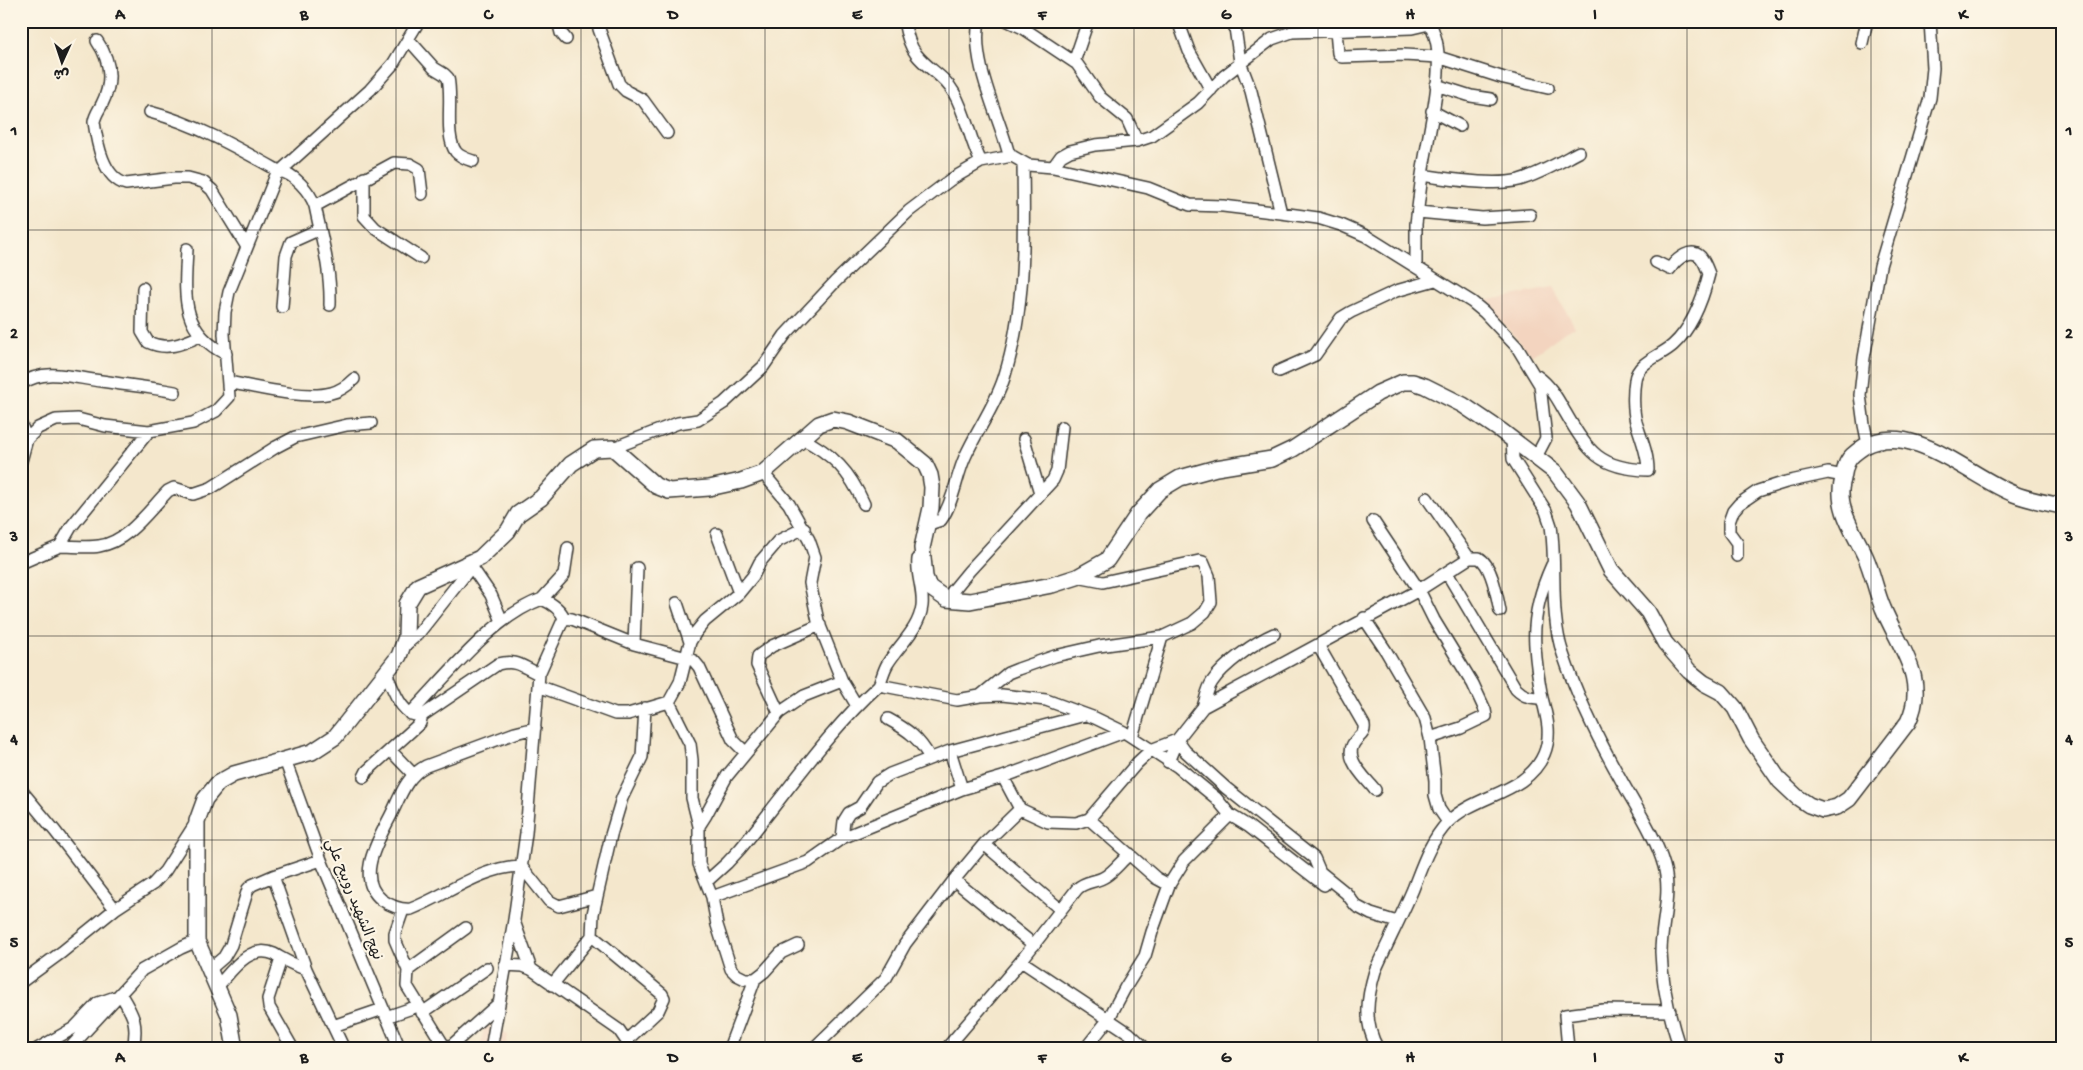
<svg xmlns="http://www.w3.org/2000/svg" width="2083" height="1070" font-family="'Gochi Hand','Playpen Sans Arabic',sans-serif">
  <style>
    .built { fill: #f3d4bf }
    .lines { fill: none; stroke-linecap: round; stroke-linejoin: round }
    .minor-casing { stroke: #3c3a36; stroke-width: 14 }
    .major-casing { stroke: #3c3a36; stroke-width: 18 }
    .minor { stroke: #fff; stroke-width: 11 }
    .major { stroke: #fff; stroke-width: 15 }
    .grid { fill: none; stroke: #1c1c1c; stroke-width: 1; stroke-opacity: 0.55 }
    .labels { text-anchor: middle; stroke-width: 4.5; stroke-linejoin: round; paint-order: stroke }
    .street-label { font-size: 15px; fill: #1c1c1c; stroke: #fcf5e5 }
    .neatline { fill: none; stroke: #1c1c1c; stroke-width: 2 }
    .grid-label { font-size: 16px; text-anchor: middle; font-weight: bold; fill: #1c1c1c }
  </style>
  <rect width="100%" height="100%" fill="#fcf5e5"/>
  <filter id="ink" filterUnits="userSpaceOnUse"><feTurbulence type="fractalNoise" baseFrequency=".02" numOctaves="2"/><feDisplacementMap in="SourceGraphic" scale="10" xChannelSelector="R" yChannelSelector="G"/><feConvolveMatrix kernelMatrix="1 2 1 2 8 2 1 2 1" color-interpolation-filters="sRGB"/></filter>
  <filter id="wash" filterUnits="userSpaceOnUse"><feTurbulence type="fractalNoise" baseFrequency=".0096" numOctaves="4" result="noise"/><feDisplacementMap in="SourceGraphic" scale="20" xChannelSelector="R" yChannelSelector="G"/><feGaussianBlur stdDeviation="1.12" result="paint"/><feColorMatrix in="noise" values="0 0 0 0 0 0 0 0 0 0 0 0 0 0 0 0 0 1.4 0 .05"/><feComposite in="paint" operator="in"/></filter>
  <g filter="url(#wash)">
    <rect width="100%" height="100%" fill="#f4e7cc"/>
    <!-- built -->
    <path class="built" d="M1553,288L1575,327L1562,334L1532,356L1484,301Z
      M485,1020L508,1035L505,1049H480Z"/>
  </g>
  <g filter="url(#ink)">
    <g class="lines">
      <!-- minor casing -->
      <g class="minor-casing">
        <path id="minor" d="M558,21L561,33L566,39
          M598,21L599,29L619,84L626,91L643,100L667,133
          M904,21C906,32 909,45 916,54C927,69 944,75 954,93C966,114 970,140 981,162L1012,156
          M979,21C971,62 997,111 1008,151L1012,156L1028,165L1053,167L1148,188L1190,205L1223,206L1281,213L1318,218L1341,225L1366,236L1472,302L1484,312L1517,347L1540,385L1546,438L1536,457
          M1008,21L1023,28L1077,64L1100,97L1127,119L1137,141
          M1178,21L1189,51L1211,90
          M1234,21L1240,62L1251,91L1281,213
          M1336,31L1338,53L1342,57L1404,55L1438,57L1504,78L1548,88
          M409,40L434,68L444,74L448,78C453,98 444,136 456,152C460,157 467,159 473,161
          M97,41C111,61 113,82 102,104C99,110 95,115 94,122C97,143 103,178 126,184L174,178H188L203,182L212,190L247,247
          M1862,43L1867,21
          M1074,62L1088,21
          M1436,85L1471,96L1491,99
          M1432,111L1460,126
          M150,112C196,124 238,148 279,171C294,173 310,192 315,206L394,163L410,164L419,169L422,194
          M1053,167L1061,156L1070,151L1095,145L1137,141L1152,136L1198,103L1224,76L1272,39L1292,32L1412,28L1425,25L1433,21
          M1422,175C1427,140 1443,78 1437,45C1436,38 1433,30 1430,23
          M364,178V216L375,228L421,258
          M315,206C322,240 331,270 330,305
          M1418,212L1482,218L1530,215
          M187,249C185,294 179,331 226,354
          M1416,266V224L1422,175C1446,179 1495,186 1519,180C1540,174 1560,162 1579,152
          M143,288L142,332L148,342C167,351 182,344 200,336
          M282,307L286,256L291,242L320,229
          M1279,371L1315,355L1341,318L1351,312L1396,291L1435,280
          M1537,376C1550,385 1557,398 1565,412C1588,452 1600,469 1648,470C1648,454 1641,438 1636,422C1633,410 1633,392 1635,380C1637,362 1661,356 1673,345C1692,328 1703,298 1709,274C1707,269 1705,263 1702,259C1693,245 1676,259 1670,269L1656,262
          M228,382C256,387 304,400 331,393C340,391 348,385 354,379
          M21,384C46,367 74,378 101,381C126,385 150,387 175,392
          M21,425L27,439
          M801,438C833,454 850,472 864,504
          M1512,438L1513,459L1546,511L1551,526C1557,567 1549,613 1563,654C1577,696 1598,739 1620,778C1635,806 1655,834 1664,866C1672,894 1661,924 1661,952C1662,984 1670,1019 1680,1049
          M1024,439L1040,493
          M1868,444L1864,425L1860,395L1864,358L1880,266L1930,98L1933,68L1930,21
          M613,448L678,423L698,420L724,403L763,367L785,335L835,282L909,211L950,180L981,162
          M21,461L27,439L38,428L56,420L78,419L105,426L149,431L193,423L216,411L229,397L224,334L225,312L229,292L276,175L370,90L393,64L419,21
          M763,473L789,504L809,540L815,557L810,583L818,621L842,681L857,706
          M1427,498L1469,558
          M1373,521L1419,590L1434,620L1473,684L1485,710L1486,716L1461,728L1430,738
          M929,524L941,520C954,501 956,477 965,457C977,430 995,406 1004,378C1026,309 1024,235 1023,163
          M717,534L739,593
          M60,546C73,546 87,548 99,546C128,542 149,510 168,491L174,488L193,494L211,488L276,447L295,437L347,425L371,423
          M1737,556V543L1729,532V522L1733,511L1739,504L1758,491L1786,482L1828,473L1844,476
          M918,559C916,575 924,590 922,606C919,629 900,644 888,663C884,669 882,678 879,685L957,700L980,696L1002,695L1046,700L1095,718L1124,732L1178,767L1216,798L1230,815L1248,826L1324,885
          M21,563L60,546L71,527L149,431
          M469,563L491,595L502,621
          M1447,573L1516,689C1524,697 1531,698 1542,698
          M542,599L564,575L568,548
          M946,599L969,571L1053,480L1057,471L1062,427
          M677,603L690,642
          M1364,618L1386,651L1425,718L1430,738L1435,781V795L1439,809L1448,822
          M634,644L637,568
          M1318,645L1364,725C1365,732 1362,734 1357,739C1340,756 1364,776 1375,790
          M404,646L418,634L471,567
          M386,673C393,688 402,720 423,715L498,664C518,659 522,667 539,674L526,833L514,920L491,1049
          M539,674L564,618L572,619L634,644L687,658L694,661L699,667L733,740L745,752
          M538,686L615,714H628L669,702
          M980,696L1008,673L1018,669L1055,656L1099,646L1162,637L1192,623L1205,612L1211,602L1209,576L1203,562L1199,561L1103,582L1077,577
          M1203,707C1206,699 1207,689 1212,682C1223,665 1255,642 1274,634
          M779,713L757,665L758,656L772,646L820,625
          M410,714C447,676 492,617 542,599C551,603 560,608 564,618
          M888,719C908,730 919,738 930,758
          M535,728L515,733L426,766C406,776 400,797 391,815C379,839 354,878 382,900C391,906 401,910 411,909C447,895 481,867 521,866L549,901L559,906L597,896
          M1132,737L1162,637
          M390,750L413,774
          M285,760L321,860L400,1049
          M1168,762L1177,740L1203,707L1419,590L1469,558H1479C1492,565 1497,596 1500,611
          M364,777L367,771L420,723L421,719L418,716
          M962,789L950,751L1085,715
          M21,790L55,831L115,909
          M1020,809L1003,777L1124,732
          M1089,819L1156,878L1169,885L1184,861L1230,815
          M699,826L706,815L727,776L779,713L804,696L842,681
          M842,838L844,821L849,813L860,807L877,782L890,774L950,751
          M984,844L1061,910
          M273,876L306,969
          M954,880L1034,945
          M706,882L727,863L740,849C786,794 826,733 879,685
          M712,897L808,862L842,838L962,789L1003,777
          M403,910L395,933V940L408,970L407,986L444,1046H451L498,1004
          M514,921L531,969
          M592,936L662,994L664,998L658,1011L627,1040
          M281,959L268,999L269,1007L293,1049
          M1021,961L1129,1033L1146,1049
          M505,965L523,966L531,969L619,1030L632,1049
          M209,970L224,957L231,945L248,889L252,885L273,876L321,860
          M408,970L466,928
          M755,979H745L737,975L731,969L717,925L712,897L699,864V826L692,798V760L690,744L669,702L680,682L690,642L696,632L705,621L739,593L753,576L760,562L778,541L804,528
          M21,982L62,952L115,909L153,884L165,871L197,821
          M552,985L592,936L593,914L611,835L622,798L642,757L645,708
          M217,987C231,972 249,943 274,954C285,960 294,966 306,969L344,1049
          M422,1013L487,968
          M386,1017L418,1006
          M333,1026L383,1009
          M730,1046L755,979L764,972L781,953L798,945
          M37,1049L74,1028L98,1003L121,995C134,1016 138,1024 133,1049
          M69,1049L142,970L181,948L197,941
          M813,1049L886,978L905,944L954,880L984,844L1020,809L1048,822L1076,823L1089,819L1137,763L1151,750L1177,740L1185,751L1226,788L1314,858L1320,872L1346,893L1356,906L1371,914L1397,922
          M946,1049L1021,961L1077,889C1086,880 1096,883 1106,876C1115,870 1121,861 1130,854
          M1085,1049L1108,1020L1125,988L1145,956L1152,932L1169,885
          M1378,1049C1363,1023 1367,998 1375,971C1387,944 1401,917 1413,889C1422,866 1430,841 1448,822C1476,794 1527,794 1544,754C1552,735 1547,717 1542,698C1539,682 1536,663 1535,646C1533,619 1541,589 1552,565
          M1568,1049L1565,1015L1603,1010L1670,1011"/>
      </g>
      <!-- major casing -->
      <g class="major-casing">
        <path id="major" d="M235,1049L229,1015L197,941V821L205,799L218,783L234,774L312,752L335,737L399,656L406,637L407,604L418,586L480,558L508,531L518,514L541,498L571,464L594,449L613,448L656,486L669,491L709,488L741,481L763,473L819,424L833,419L848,422L897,441L925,464L930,475L932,487L931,508L922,548L925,577L929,587L946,599L970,601L1052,585L1077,577L1107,560L1138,514L1160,490L1180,478L1216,468L1272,459L1293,449L1378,393L1403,382H1413L1425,386L1463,405L1500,430L1555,472L1578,503L1611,570L1648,612L1665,643L1689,671L1704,683L1721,692L1735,708L1751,739L1780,781L1797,797L1809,805L1823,810L1837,807L1849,799L1908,722C1929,679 1899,647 1883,608C1876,592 1873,574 1866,558C1856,535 1836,509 1842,483C1844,477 1844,467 1848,461C1851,455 1859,450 1865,446C1913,420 1970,477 2014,494C2029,500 2046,503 2062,506"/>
      </g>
      <!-- minor -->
      <use href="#minor" class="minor"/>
      <!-- major -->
      <use href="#major" class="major"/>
    </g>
  </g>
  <!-- grid -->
  <path class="grid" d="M212,21V1049M396,21V1049M581,21V1049M765,21V1049M949,21V1049M1134,21V1049M1318,21V1049M1502,21V1049M1687,21V1049M1871,21V1049M21,230H2062M21,434H2062M21,636H2062M21,840H2062"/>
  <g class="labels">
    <!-- street labels -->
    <g class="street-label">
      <text transform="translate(355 899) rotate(68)" y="5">نهج الشهيد رويبح علي</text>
    </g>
  </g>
  <!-- margin -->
  <rect width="2083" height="1070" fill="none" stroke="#fcf5e5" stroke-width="55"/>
  <!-- north arrow -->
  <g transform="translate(62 62) rotate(183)" stroke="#fcf5e5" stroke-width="4" paint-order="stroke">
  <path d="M0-4L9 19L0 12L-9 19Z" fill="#1c1c1c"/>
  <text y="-8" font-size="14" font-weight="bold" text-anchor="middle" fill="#1c1c1c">ش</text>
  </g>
  <rect x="28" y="28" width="2028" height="1014" class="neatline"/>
  <g class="grid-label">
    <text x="120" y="19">A</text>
    <text x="304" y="19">B</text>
    <text x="488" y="19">C</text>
    <text x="673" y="19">D</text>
    <text x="857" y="19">E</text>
    <text x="1042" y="19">F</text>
    <text x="1226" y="19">G</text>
    <text x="1410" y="19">H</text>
    <text x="1595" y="19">I</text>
    <text x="1779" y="19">J</text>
    <text x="1963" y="19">K</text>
    <text x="14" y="135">1</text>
    <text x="2069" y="135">1</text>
    <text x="14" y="338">2</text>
    <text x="2069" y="338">2</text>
    <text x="14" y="541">3</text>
    <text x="2069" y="541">3</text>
    <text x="14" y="744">4</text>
    <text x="2069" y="744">4</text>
    <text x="14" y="947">5</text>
    <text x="2069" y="947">5</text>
    <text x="120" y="1062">A</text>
    <text x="304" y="1062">B</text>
    <text x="488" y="1062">C</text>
    <text x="673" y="1062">D</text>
    <text x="857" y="1062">E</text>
    <text x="1042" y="1062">F</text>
    <text x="1226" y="1062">G</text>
    <text x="1410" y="1062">H</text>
    <text x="1595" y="1062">I</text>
    <text x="1779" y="1062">J</text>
    <text x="1963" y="1062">K</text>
  </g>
</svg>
